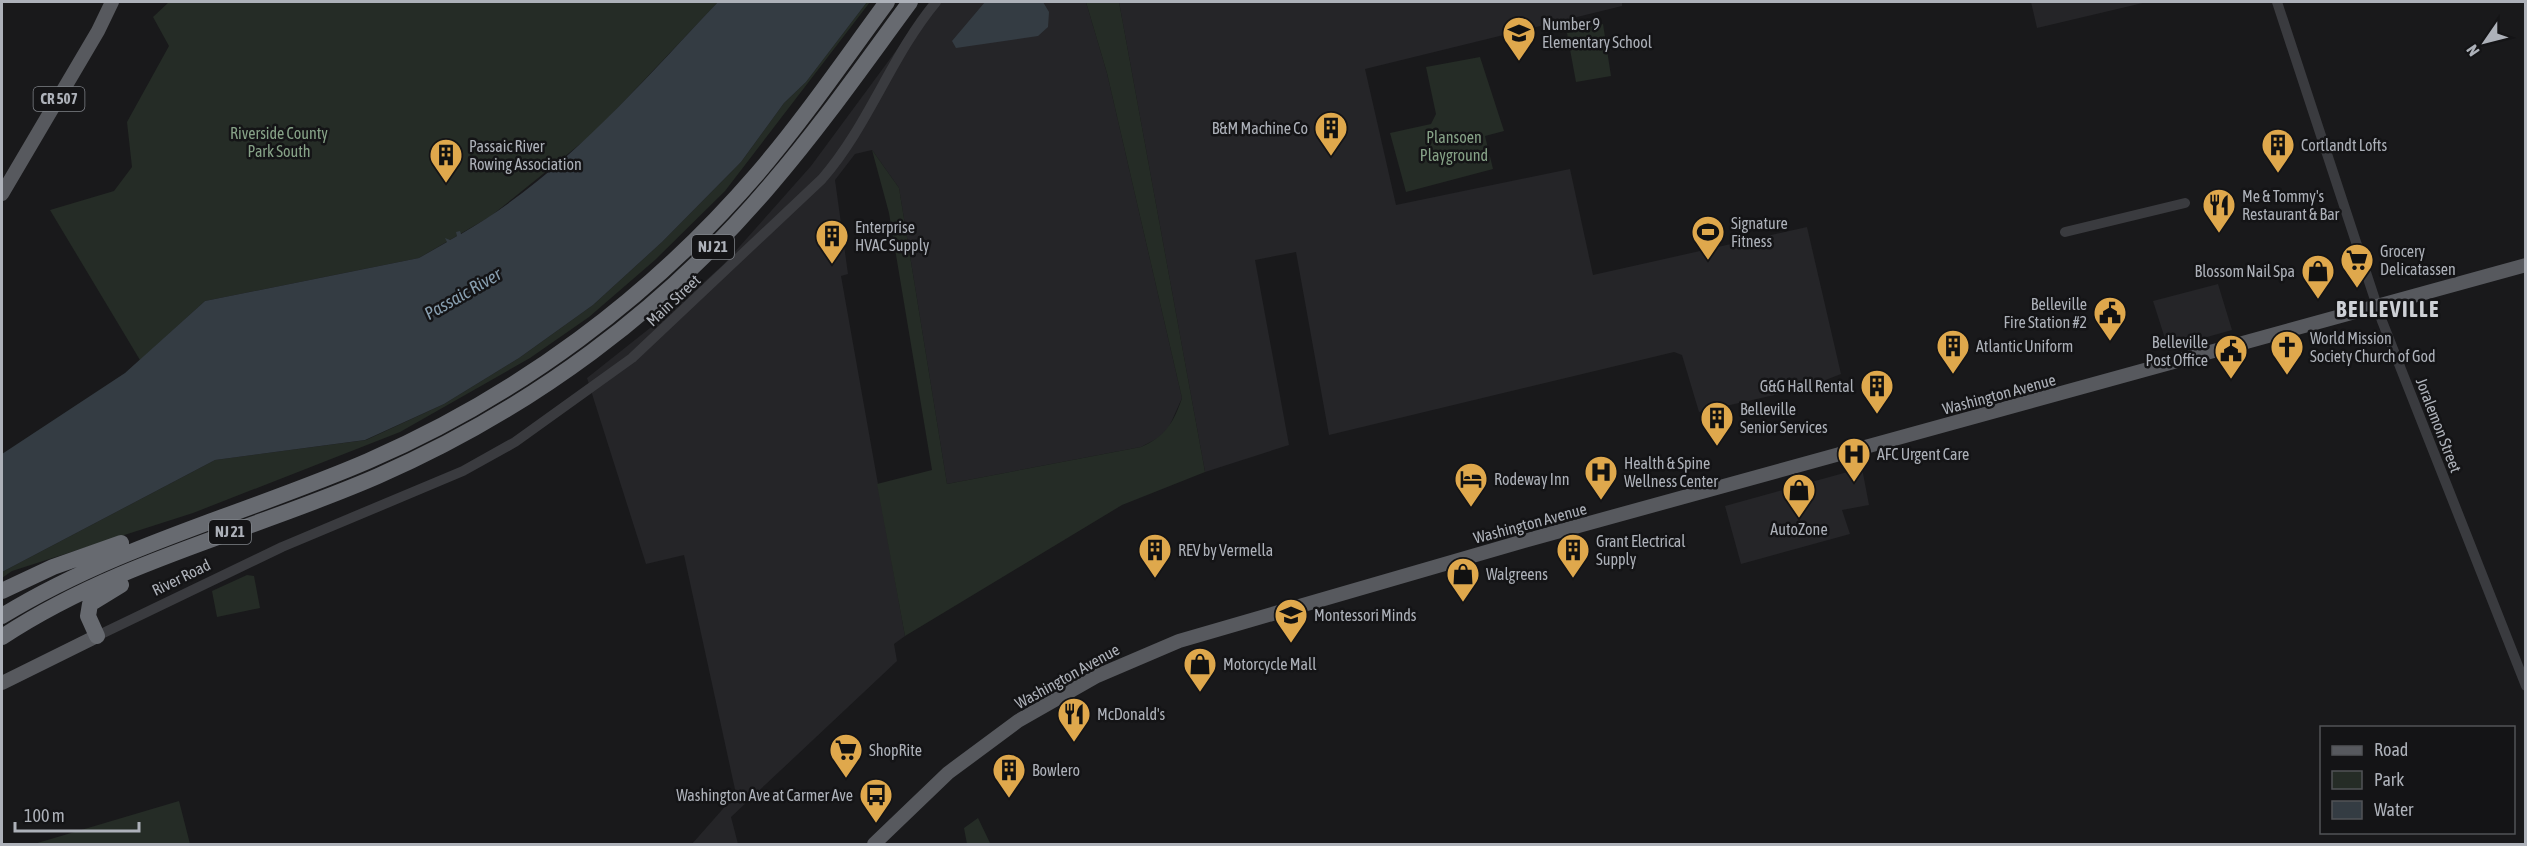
<svg xmlns="http://www.w3.org/2000/svg" width="2527" height="846" font-family="'Asap Condensed',sans-serif">
  <style>
    .built { fill: #252528 }
    .green { fill: #252c26 }
    .water { fill: #343c43 }
    .lines { fill: none; stroke-linecap: round; stroke-linejoin: round }
    .minor { stroke: #3a3b3f; stroke-width: 10 }
    .major { stroke: #57595e; stroke-width: 14 }
    .highway { stroke: #676a70; stroke-width: 16 }
    .labels { text-anchor: middle; stroke-width: 5; stroke-linejoin: round; paint-order: stroke }
    .shield { fill: #141416; stroke: #7f8288; stroke-width: 1.5 }
    .shield-label { font-size: 15px; font-weight: bold; fill: #adb1b9 }
    .poi-label { font-size: 16px; fill: #adb1b9; stroke: #141416; text-anchor: start }
    .park-label { font-size: 16px; fill: #86a287; stroke: #141416 }
    .street-label { font-size: 16px; fill: #adb1b9; stroke: #141416 }
    .water-label { font-size: 18px; font-style: italic; fill: #889fb0; stroke: #141416 }
    .district-label { font-size: 22px; font-weight: bold; letter-spacing: 1.5px; fill: #cdd0d5; stroke: #141416 }
  </style>
  <rect width="100%" height="100%" fill="#19191b"/>
  <!-- built -->
  <path class="built" d="M932,2H1086L1107,73L1182,398L1169,427L1162,436L1141,447L947,484L899,188L872,150L855,154L835,180L848,274L841,276L905,636L894,644L897,661L731,817L738,844H692L736,794L684,555L646,564L587,378L674,309L724,264L811,166Z
    M1119,2H1622V6L1365,69L1396,205L1570,169L1593,275L1807,227L1841,374L1805,388L1699,412L1682,355L1674,352L1329,435L1296,252L1255,260L1289,445L1205,472Z
    M2031,2H2147L2037,28Z
    M2218,284L2232,330L2168,348L2153,301Z
    M1862,468L1869,505L1842,510L1850,534L1741,564L1725,506Z"/>
  <!-- green -->
  <path class="green" d="M169,2H718L595,132L491,216L419,258L205,301L140,360L50,210L114,191L132,167L127,122L169,46L153,17Z
    M867,2H870L725,191L655,260L589,317L530,358L400,432L193,513L12,571L2,578V572L215,460L366,440L444,404L519,358L593,305L662,242L741,162L784,103L806,82Z
    M1086,2H1119L1205,472L1122,505L905,636L877,484L932,470L889,213L872,150L899,188L947,484L1141,447C1165,437 1174,422 1182,398L1107,73Z
    M1603,24L1611,76L1576,82L1567,33Z
    M1480,57L1504,131L1485,136L1493,169L1406,192L1390,133L1431,124L1436,114L1426,67Z
    M247,575L254,576L260,608L217,617L212,591Z
    M179,801L190,844H34Z
    M978,818L990,843V844H967L964,828Z"/>
  <!-- water -->
  <path class="water" d="M718,2H867L806,82L784,103L741,162L662,242L593,305L519,358L444,404L365,440L215,460L2,572V454L125,373L205,301L419,258L447,242L445,238L450,240L457,236L456,232L460,231L461,234C562,176 639,85 718,2Z
    M985,2H1043L1049,12L1048,27L1038,36L956,48L952,41Z"/>
  <g class="lines">
    <!-- minor -->
    <path class="minor" d="M2277,2L2382,321L2526,686
      M2065,232L2185,203
      M97,636L282,547L463,471L515,442L632,358L822,179C869,125 891,56 936,2"/>
    <!-- major -->
    <path class="major" d="M2,194L98,31L112,2
      M2,683L97,636
      M874,844L948,773L1018,721L1097,676L1179,641L1524,541L2526,265"/>
    <!-- highway -->
    <path class="highway" d="M2,591L53,567L121,543
      M2,616C116,546 245,514 368,461C518,396 651,297 757,174C804,119 845,59 887,2
      M97,636L88,616L90,604L121,585
      M2,637C117,561 252,531 378,476C529,410 666,309 772,183C821,126 865,63 910,2"/>
  </g>
  <!-- icons -->
  <defs>
    <g id="school-pin" transform="scale(1.725)"><path d="M0 17L-7.5 6A9.5 9.5 0 1 1 7.5 6Z" fill="#dfa84c" stroke="#141416"/><path d="M0-5L7-2L0 1L-7-2ZM-4 1L0 2.5L4 1V4Q0 6-4 4Z" fill="#111"/></g>
    <g id="building-pin" transform="scale(1.725)"><path d="M0 17L-7.5 6A9.5 9.5 0 1 1 7.5 6Z" fill="#dfa84c" stroke="#141416"/><path d="M-4-6H4V6H1V3H-1V6H-4ZM-2.5-4.3h1.7v1.8h-1.7ZM.8-4.3h1.7v1.8H.8ZM-2.5-1h1.7V.8h-1.7ZM.8-1h1.7V.8H.8Z" fill="#111"/></g>
    <g id="restaurant-pin" transform="scale(1.725)"><path d="M0 17L-7.5 6A9.5 9.5 0 1 1 7.5 6Z" fill="#dfa84c" stroke="#141416"/><path d="M-5-6h1v4h1v-4h1v4h1v-4h1v5L-1.5 .5V6h-2V.5L-5-1ZM5-6V6H3V1.5H1.5Q1.5-4 5-6Z" fill="#111"/></g>
    <g id="stadium-pin" transform="scale(1.725)"><path d="M0 17L-7.5 6A9.5 9.5 0 1 1 7.5 6Z" fill="#dfa84c" stroke="#141416"/><path d="M0-5a6.5 5 0 1 0 0 10a6.5 5 0 1 0 0-10ZM-3.5-1.8h7v3.6h-7Z" fill="#111"/></g>
    <g id="supermarket-pin" transform="scale(1.725)"><path d="M0 17L-7.5 6A9.5 9.5 0 1 1 7.5 6Z" fill="#dfa84c" stroke="#141416"/><path d="M-6-5.5h2.5l.6 2H6L4.5 2H-2.5L-4.4-4H-6ZM-1.5 3.2a1.3 1.3 0 1 0 .1 0ZM3 3.2a1.3 1.3 0 1 0 .1 0Z" fill="#111"/></g>
    <g id="shop-pin" transform="scale(1.725)"><path d="M0 17L-7.5 6A9.5 9.5 0 1 1 7.5 6Z" fill="#dfa84c" stroke="#141416"/><path d="M-5-2.5h2.3a2.7 3.5 0 0 1 5.4 0H5L5.5 6h-11ZM-1.5-2.5h3a1.5 2.3 0 0 0-3 0Z" fill="#111"/></g>
    <g id="civic-pin" transform="scale(1.725)"><path d="M0 17L-7.5 6A9.5 9.5 0 1 1 7.5 6Z" fill="#dfa84c" stroke="#141416"/><path d="M-.6-6.5H3V-4.5H.6V-3L4-1V1h2V6H-6V1h2V-1L-.6-3ZM-1.2 2.5V6h2.4V2.5Z" fill="#111"/></g>
    <g id="church-pin" transform="scale(1.725)"><path d="M0 17L-7.5 6A9.5 9.5 0 1 1 7.5 6Z" fill="#dfa84c" stroke="#141416"/><path d="M-1.2-6h2.4v3.5h3.3v2.4h-3.3V6h-2.4V-.1h-3.3v-2.4h3.3Z" fill="#111"/></g>
    <g id="hospital-pin" transform="scale(1.725)"><path d="M0 17L-7.5 6A9.5 9.5 0 1 1 7.5 6Z" fill="#dfa84c" stroke="#141416"/><path d="M-5-5h3v3.5h4V-5h3V5h-3V1.5h-4V5h-3Z" fill="#111"/></g>
    <g id="hotel-pin" transform="scale(1.725)"><path d="M0 17L-7.5 6A9.5 9.5 0 1 1 7.5 6Z" fill="#dfa84c" stroke="#141416"/><path d="M-6-4.5h1.5V1H6V5H4.5V3h-9V5H-6ZM-4 0a1.8 1.8 0 1 1 3.6 0ZM.5 0V-2.5h3Q6-2.5 6 0Z" fill="#111"/></g>
    <g id="bus-pin" transform="scale(1.725)"><path d="M0 17L-7.5 6A9.5 9.5 0 1 1 7.5 6Z" fill="#dfa84c" stroke="#141416"/><path d="M-5-6H5V4H4V6H2V4H-2V6H-4V4H-5ZM-3.5-4V0h7V-4ZM-3.5 1.2v1.5H-2V1.2ZM2 1.2v1.5H3.5V1.2Z" fill="#111"/></g>
  </defs>
  <g fill-rule="evenodd">
    <use href="#school-pin" x="1519" y="33"/>
    <use href="#building-pin" x="1331" y="128"/>
    <use href="#building-pin" x="2278" y="145"/>
    <use href="#building-pin" x="446" y="155"/>
    <use href="#restaurant-pin" x="2219" y="205"/>
    <use href="#stadium-pin" x="1708" y="232"/>
    <use href="#building-pin" x="832" y="236"/>
    <use href="#supermarket-pin" x="2357" y="260"/>
    <use href="#shop-pin" x="2318" y="271"/>
    <use href="#civic-pin" x="2110" y="313"/>
    <use href="#building-pin" x="1953" y="346"/>
    <use href="#church-pin" x="2287" y="347"/>
    <use href="#civic-pin" x="2231" y="351"/>
    <use href="#building-pin" x="1877" y="386"/>
    <use href="#building-pin" x="1717" y="418"/>
    <use href="#hospital-pin" x="1854" y="454"/>
    <use href="#hospital-pin" x="1601" y="472"/>
    <use href="#hotel-pin" x="1471" y="479"/>
    <use href="#shop-pin" x="1799" y="490"/>
    <use href="#building-pin" x="1155" y="550"/>
    <use href="#building-pin" x="1573" y="550"/>
    <use href="#shop-pin" x="1463" y="574"/>
    <use href="#school-pin" x="1291" y="615"/>
    <use href="#shop-pin" x="1200" y="664"/>
    <use href="#restaurant-pin" x="1074" y="714"/>
    <use href="#supermarket-pin" x="846" y="750"/>
    <use href="#building-pin" x="1009" y="770"/>
    <use href="#bus-pin" x="876" y="795"/>
  </g>
  <g class="labels">
    <!-- shield labels -->
    <g class="shield">
      <rect x="33.5" y="87" width="51" height="24" rx="4.5"/>
      <rect x="692" y="235" width="42" height="24" rx="4.5"/>
      <rect x="209" y="520" width="42" height="24" rx="4.5"/>
    </g>
    <g class="shield-label">
      <text x="59" y="104">CR 507</text>
      <text x="713" y="252">NJ 21</text>
      <text x="230" y="537">NJ 21</text>
    </g>
    <!-- poi labels -->
    <g class="poi-label">
      <text x="1542" y="30">Number 9<tspan x="1542" dy="18">Elementary School</tspan></text>
      <text x="1308" y="134" text-anchor="end">B&amp;M Machine Co</text>
      <text x="2301" y="151">Cortlandt Lofts</text>
      <text x="469" y="152">Passaic River<tspan x="469" dy="18">Rowing Association</tspan></text>
      <text x="2242" y="202">Me &amp; Tommy's<tspan x="2242" dy="18">Restaurant &amp; Bar</tspan></text>
      <text x="1731" y="229">Signature<tspan x="1731" dy="18">Fitness</tspan></text>
      <text x="855" y="233">Enterprise<tspan x="855" dy="18">HVAC Supply</tspan></text>
      <text x="2380" y="257">Grocery<tspan x="2380" dy="18">Delicatassen</tspan></text>
      <text x="2295" y="277" text-anchor="end">Blossom Nail Spa</text>
      <text x="2087" y="310" text-anchor="end">Belleville<tspan x="2087" dy="18">Fire Station #2</tspan></text>
      <text x="2310" y="344">World Mission<tspan x="2310" dy="18">Society Church of God</tspan></text>
      <text x="2208" y="348" text-anchor="end">Belleville<tspan x="2208" dy="18">Post Office</tspan></text>
      <text x="1976" y="352">Atlantic Uniform</text>
      <text x="1854" y="392" text-anchor="end">G&amp;G Hall Rental</text>
      <text x="1740" y="415">Belleville<tspan x="1740" dy="18">Senior Services</tspan></text>
      <text x="1877" y="460">AFC Urgent Care</text>
      <text x="1624" y="469">Health &amp; Spine<tspan x="1624" dy="18">Wellness Center</tspan></text>
      <text x="1494" y="485">Rodeway Inn</text>
      <text x="1799" y="535" text-anchor="middle">AutoZone</text>
      <text x="1596" y="547">Grant Electrical<tspan x="1596" dy="18">Supply</tspan></text>
      <text x="1178" y="556">REV by Vermella</text>
      <text x="1486" y="580">Walgreens</text>
      <text x="1314" y="621">Montessori Minds</text>
      <text x="1223" y="670">Motorcycle Mall</text>
      <text x="1097" y="720">McDonald's</text>
      <text x="869" y="756">ShopRite</text>
      <text x="1032" y="776">Bowlero</text>
      <text x="853" y="801" text-anchor="end">Washington Ave at Carmer Ave</text>
    </g>
    <!-- park labels -->
    <g class="park-label">
      <text x="279" y="139">Riverside County<tspan x="279" dy="18">Park South</tspan></text>
      <text x="1454" y="143">Plansoen<tspan x="1454" dy="18">Playground</tspan></text>
    </g>
    <!-- street labels -->
    <g class="street-label">
      <text transform="translate(673 300) rotate(-43)" y="6">Main Street</text>
      <text transform="translate(1999 394) rotate(-15)" y="6">Washington Avenue</text>
      <text transform="translate(2439 425) rotate(69)" y="6">Joralemon Street</text>
      <text transform="translate(1530 523) rotate(-15)" y="6">Washington Avenue</text>
      <text transform="translate(181 577) rotate(-26)" y="6">River Road</text>
      <text transform="translate(1067 676) rotate(-29)" y="6">Washington Avenue</text>
    </g>
    <!-- water labels -->
    <g class="water-label">
      <text transform="translate(463 294) rotate(-30)" y="6">Passaic River</text>
    </g>
    <!-- district labels -->
    <g class="district-label">
      <text x="2388" y="317">BELLEVILLE</text>
    </g>
  </g>
  <!-- border -->
  <rect width="2527" height="846" fill="none" stroke="#adb1b9" stroke-width="6"/>
  <!-- legend -->
  <rect x="2320" y="726" width="195" height="108" fill="#141416" stroke="#515357" stroke-width="1.5"/>
  <rect x="2332" y="746" width="30" height="9" fill="#57595e" stroke="#515357" stroke-width="1.5"/>
  <text x="2374" y="756" font-size="18" fill="#adb1b9">Road</text>
  <rect x="2332" y="771" width="30" height="18" fill="#252c26" stroke="#515357" stroke-width="1.5"/>
  <text x="2374" y="786" font-size="18" fill="#adb1b9">Park</text>
  <rect x="2332" y="801" width="30" height="18" fill="#343c43" stroke="#515357" stroke-width="1.5"/>
  <text x="2374" y="816" font-size="18" fill="#adb1b9">Water</text>
  <!-- north arrow -->
  <g transform="translate(2485 42) rotate(235)" stroke="#141416" stroke-width="4.5" paint-order="stroke">
  <path d="M0-4.5L10 22L0 15L-10 22Z" fill="#adb1b9"/>
  <text y="-9" font-size="16" font-weight="bold" text-anchor="middle" fill="#adb1b9">N</text>
  </g>
  <!-- scale -->
  <path d="M15 822v9h124v-9" fill="none" stroke="#adb1b9" stroke-width="3"/>
  <text x="24" y="822" font-size="18" fill="#adb1b9" stroke="#141416" stroke-width="4.5" paint-order="stroke">100 m</text>
</svg>
